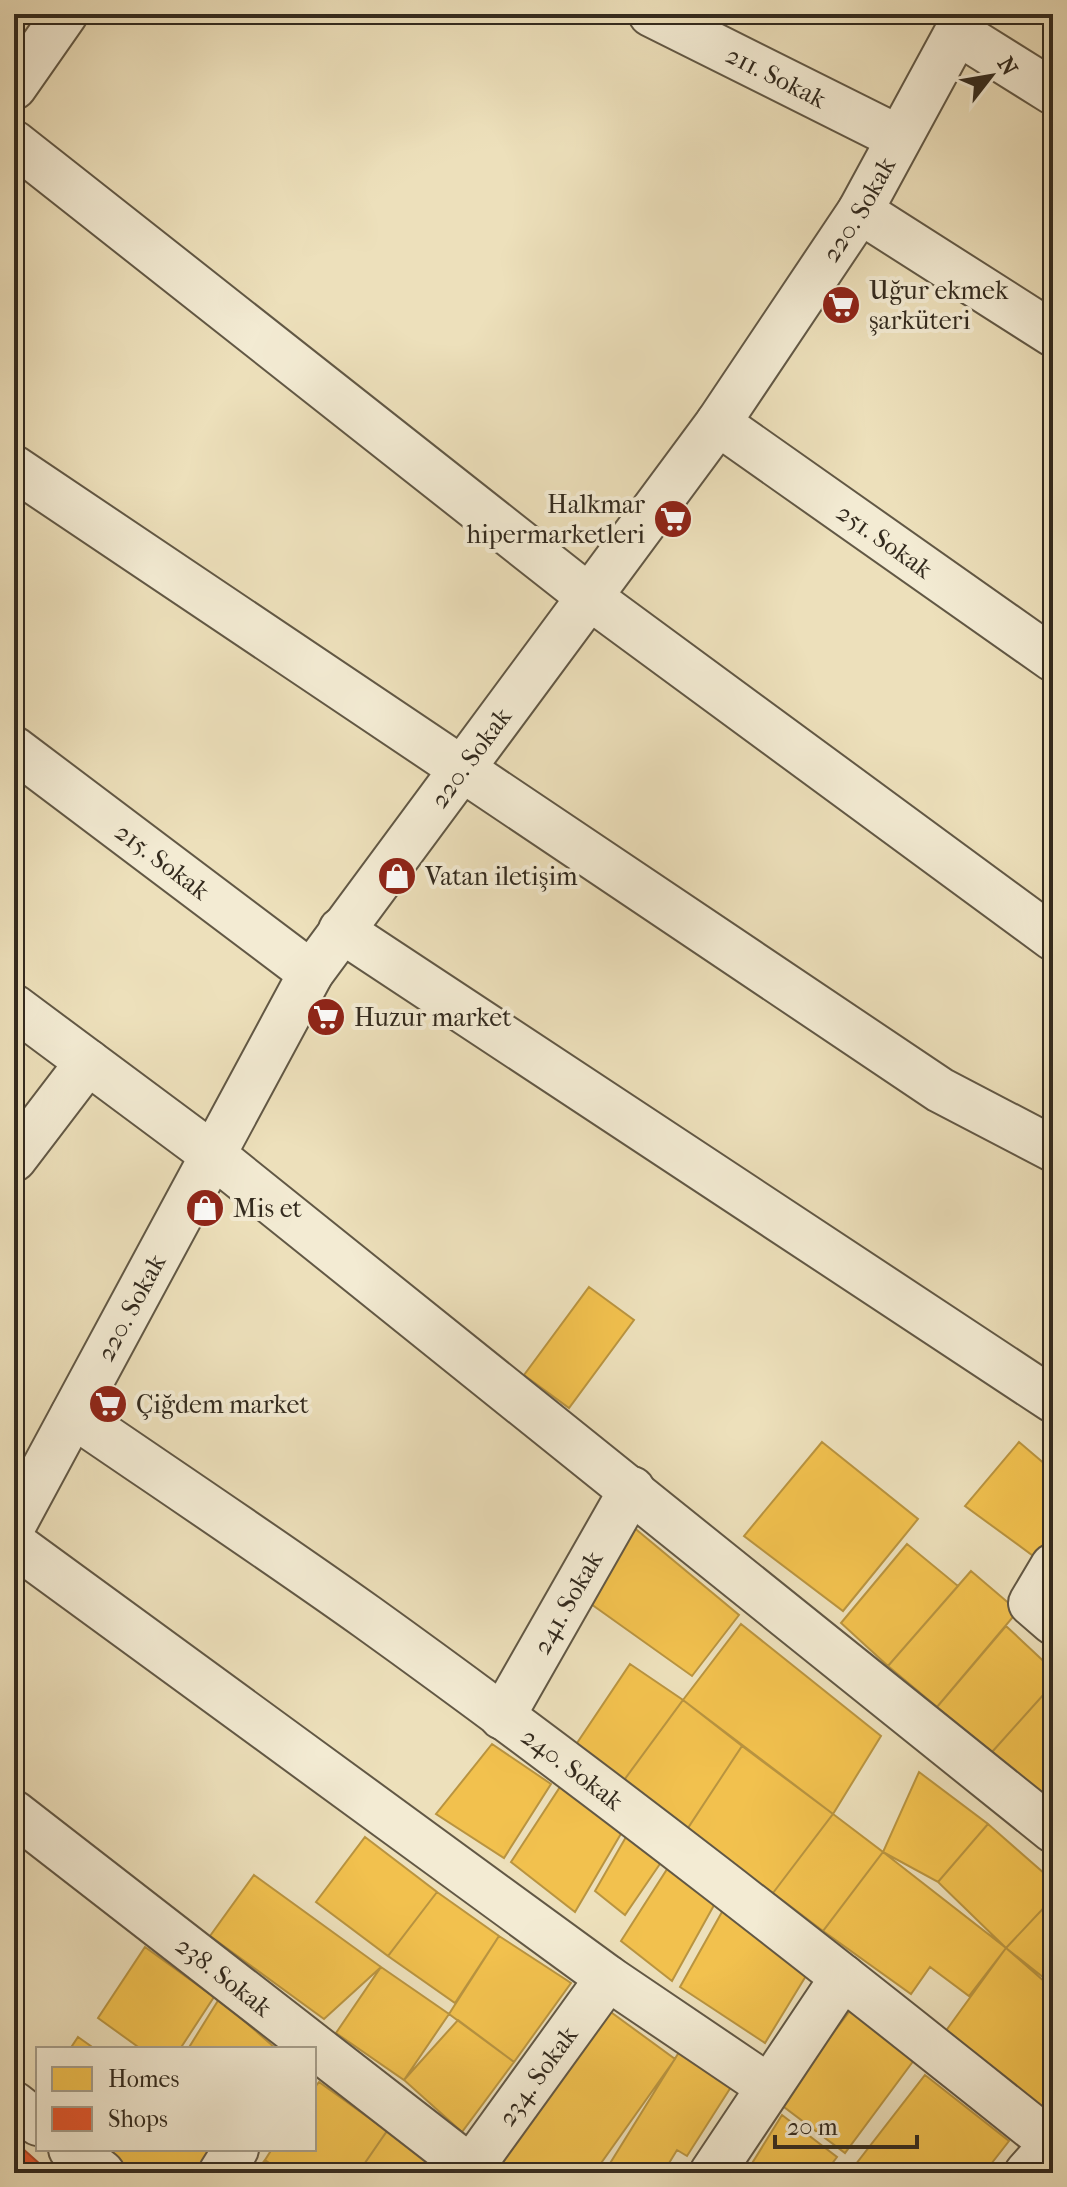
<svg xmlns="http://www.w3.org/2000/svg" width="1067" height="2187" font-family="'IM FELL French Canon',serif">
  <style>
    .homes { fill: #f2c14e; stroke: #b99440; stroke-width: 2 }
    .shops { fill: #e4572e; stroke: #af4a29; stroke-width: 2 }
    .lines { fill: none; stroke-linecap: round; stroke-linejoin: round }
    .minor-casing { stroke: #625845; stroke-width: 48 }
    .minor { stroke: #f3ebd3; stroke-width: 44 }
    .labels { text-anchor: middle; stroke-width: 8; stroke-linejoin: round; paint-order: stroke }
    .street-label { font-size: 26px; fill: #332a1e; stroke: #f3ebd3 }
    .poi-label { font-size: 26px; fill: #332a1e; stroke: #f3ebd3; text-anchor: start }
  </style>
  <rect width="100%" height="100%" fill="#ede0bb"/>
  <filter id="stains"><feTurbulence type="fractalNoise" baseFrequency=".0025" numOctaves="4"/><feColorMatrix values="0 0 0 0 .2 0 0 0 0 .09 0 0 0 0 .02 0 0 0 .5 -.17"/></filter>
  <radialGradient id="worn" r=".72"><stop offset=".6" stop-color="#630" stop-opacity="0"/><stop offset="1" stop-color="#630" stop-opacity=".3"/></radialGradient>
  <!-- homes -->
  <path class="homes" d="M589,1287L634,1320L569,1408L524,1375Z
    M822,1442L918,1519L843,1611L744,1536Z
    M1019,1442L1053,1471V1535L1036,1558L965,1506Z
    M632,1526L739,1615L692,1676L584,1599Z
    M907,1544L958,1586L888,1666L841,1623Z
    M971,1571L1018,1611L937,1707L888,1666Z
    M741,1624L881,1736L833,1814L683,1700Z
    M1006,1626L1053,1670V1684L992,1752L937,1707Z
    M630,1664L683,1700L619,1787L571,1752Z
    M1053,1684V1781L1040,1795L992,1752Z
    M683,1700L742,1746L684,1834L619,1787Z
    M492,1744L551,1784L504,1858L436,1814Z
    M742,1746L833,1814L773,1893L684,1834Z
    M919,1772L988,1824L938,1882L883,1852Z
    M1053,1781V1805L1040,1795Z
    M560,1787L622,1832L575,1912L511,1862Z
    M833,1814L883,1852L823,1931L773,1893Z
    M988,1824L1053,1881V1898L1006,1948L938,1882Z
    M630,1830L664,1858L625,1915L595,1891Z
    M365,1837L437,1892L388,1956L316,1902Z
    M883,1852L1006,1948L969,1996L930,1967L911,1994L823,1931Z
    M671,1863L718,1898L672,1981L621,1941Z
    M254,1875L381,1967L324,2019L210,1936Z
    M437,1892L499,1936L455,2003L388,1956Z
    M1053,1898V1985L1006,1948Z
    M727,1903L812,1966L765,2043L680,1987Z
    M499,1936L571,1983L514,2062L449,2014Z
    M145,1947L214,1997L180,2049H141L98,2018Z
    M1006,1948L1053,1989V2126L945,2032Z
    M381,1967L449,2014L404,2080L336,2033Z
    M219,1999L274,2047L273,2049H188Z
    M852,2008L917,2056L845,2153L780,2104Z
    M608,2010L675,2059L594,2173H490Z
    M458,2020L514,2062L462,2132L404,2080Z
    M78,2037L95,2049H70Z
    M681,2049L731,2087L687,2156L677,2150L663,2173H604Z
    M925,2075L1009,2141L984,2173H849Z
    M319,2082L387,2131L358,2173H283L265,2160L272,2149H314V2088Z
    M782,2115L837,2157L825,2173H746Z
    M387,2131L446,2172L358,2173Z
    M78,2149H214L192,2173H106Z
    M265,2160L283,2173H255Z"/>
  <!-- shops -->
  <path class="shops" d="M22,2148L50,2173H14V2162Z"/>
  <g class="lines">
    <!-- minor casing -->
    <g class="minor-casing">
      <g id="minor">
        <path id="s1" d="M651,14L899,138"/>
        <path d="M957,32L1053,92"/>
        <path d="M14,87L65,14"/>
        <path d="M14,143L588,596L1053,938"/>
        <path d="M860,211L1053,334"/>
        <path id="s2" d="M718,423L1053,659"/>
        <path d="M14,468L940,1090L1053,1149"/>
        <path id="s3" d="M14,749L311,973"/>
        <path d="M341,930L1053,1400"/>
        <path d="M14,1007L213,1155L1053,1830"/>
        <path d="M14,1159L88,1062"/>
        <path id="s4" d="M73,1415C171,1482 270,1548 367,1617C601,1785 828,1964 1053,2144"/>
        <path id="s5" d="M14,1524L311,973L718,423L860,211L967,14"/>
        <path d="M14,1544L608,1978L769,2087"/>
        <path d="M1053,1566L1031,1603L1053,1622"/>
        <path id="s6" d="M502,1717L632,1489"/>
        <path id="s7" d="M14,1813L471,2168"/>
        <path d="M14,2104L38,2123"/>
        <path d="M71,2149L102,2173"/>
        <path d="M221,2173L236,2149"/>
        <path id="s8" d="M467,2173L608,1978"/>
        <path d="M712,2173L843,1977"/>
        <path d="M1027,2173L1053,2144"/>
      </g>
    </g>
    <!-- minor -->
    <use href="#minor" class="minor"/>
  </g>
  <!-- icons -->
  <defs>
    <g id="supermarket-disc" transform="scale(2)"><circle r="9.5" fill="#8f2418" stroke="#f3ebd3"/><path d="M-6-5.5h2.5l.6 2H6L4.5 2H-2.5L-4.4-4H-6ZM-1.5 3.2a1.3 1.3 0 1 0 .1 0ZM3 3.2a1.3 1.3 0 1 0 .1 0Z" fill="#fff"/></g>
    <g id="shop-disc" transform="scale(2)"><circle r="9.5" fill="#8f2418" stroke="#f3ebd3"/><path d="M-5-2.5h2.3a2.7 3.5 0 0 1 5.4 0H5L5.5 6h-11ZM-1.5-2.5h3a1.5 2.3 0 0 0-3 0Z" fill="#fff"/></g>
  </defs>
  <g fill-rule="evenodd">
    <use href="#supermarket-disc" x="841" y="305"/>
    <use href="#supermarket-disc" x="673" y="519"/>
    <use href="#shop-disc" x="397" y="876"/>
    <use href="#supermarket-disc" x="326" y="1017"/>
    <use href="#shop-disc" x="205" y="1208"/>
    <use href="#supermarket-disc" x="108" y="1404"/>
  </g>
  <g class="labels">
    <!-- street labels -->
    <g class="street-label">
      <text dy="9" stroke="none"><textPath href="#s1" startOffset="140">211. Sokak</textPath></text>
      <text dy="9" stroke="none"><textPath href="#s5" startOffset="1566">220. Sokak</textPath></text>
      <text dy="9" stroke="none"><textPath href="#s2" startOffset="204">251. Sokak</textPath></text>
      <text dy="9" stroke="none"><textPath href="#s5" startOffset="894">220. Sokak</textPath></text>
      <text dy="9" stroke="none"><textPath href="#s3" startOffset="186">215. Sokak</textPath></text>
      <text dy="9" stroke="none"><textPath href="#s5" startOffset="246">220. Sokak</textPath></text>
      <text dy="9" stroke="none"><textPath href="#s6" startOffset="132">241. Sokak</textPath></text>
      <text dy="9" stroke="none"><textPath href="#s4" startOffset="612">240. Sokak</textPath></text>
      <text dy="9" stroke="none"><textPath href="#s7" startOffset="266">238. Sokak</textPath></text>
      <text dy="9" stroke="none"><textPath href="#s8" startOffset="120">234. Sokak</textPath></text>
    </g>
    <!-- poi labels -->
    <g class="poi-label">
      <text x="869" y="299">Uğur ekmek<tspan x="869" dy="30">şarküteri</tspan></text>
      <text x="645" y="513" text-anchor="end">Halkmar<tspan x="645" dy="30">hipermarketleri</tspan></text>
      <text x="425" y="885">Vatan iletişim</text>
      <text x="354" y="1026">Huzur market</text>
      <text x="233" y="1217">Mis et</text>
      <text x="136" y="1413">Çiğdem market</text>
    </g>
  </g>
  <!-- margin -->
  <rect width="1067" height="2187" fill="none" stroke="#ede0bb" stroke-width="48"/>
  <rect x="16" y="16" width="1035" height="2155" fill="none" stroke="#332a1e" stroke-width="4"/>
  <rect x="24" y="24" width="1019" height="2139" fill="none" stroke="#332a1e" stroke-width="2"/>
  <!-- legend -->
  <rect x="36" y="2047" width="280" height="104" fill="#f3ebd3" stroke="#a69e8b" stroke-width="2"/>
  <rect x="52" y="2067" width="40" height="24" fill="#f2c14e" stroke="#a69e8b" stroke-width="2"/>
  <text x="108" y="2087" font-size="24" fill="#332a1e">Homes</text>
  <rect x="52" y="2107" width="40" height="24" fill="#e4572e" stroke="#a69e8b" stroke-width="2"/>
  <text x="108" y="2127" font-size="24" fill="#332a1e">Shops</text>
  <!-- north arrow -->
  <g transform="translate(991 76) rotate(59)" stroke="#f3ebd3" stroke-width="6" paint-order="stroke">
  <path d="M0-6L14 30L0 20L-14 30Z" fill="#332a1e"/>
  <text y="-12" font-size="22" font-weight="bold" text-anchor="middle" fill="#332a1e">N</text>
  </g>
  <!-- scale -->
  <path d="M775 2135v12h142v-12" fill="none" stroke="#332a1e" stroke-width="4"/>
  <text x="787" y="2135" font-size="24" fill="#332a1e" stroke="#f3ebd3" stroke-width="6" paint-order="stroke">20 m</text>
  <rect width="100%" height="100%" filter="url(#stains)"/>
  <rect width="100%" height="100%" fill="url(#worn)"/>
</svg>
